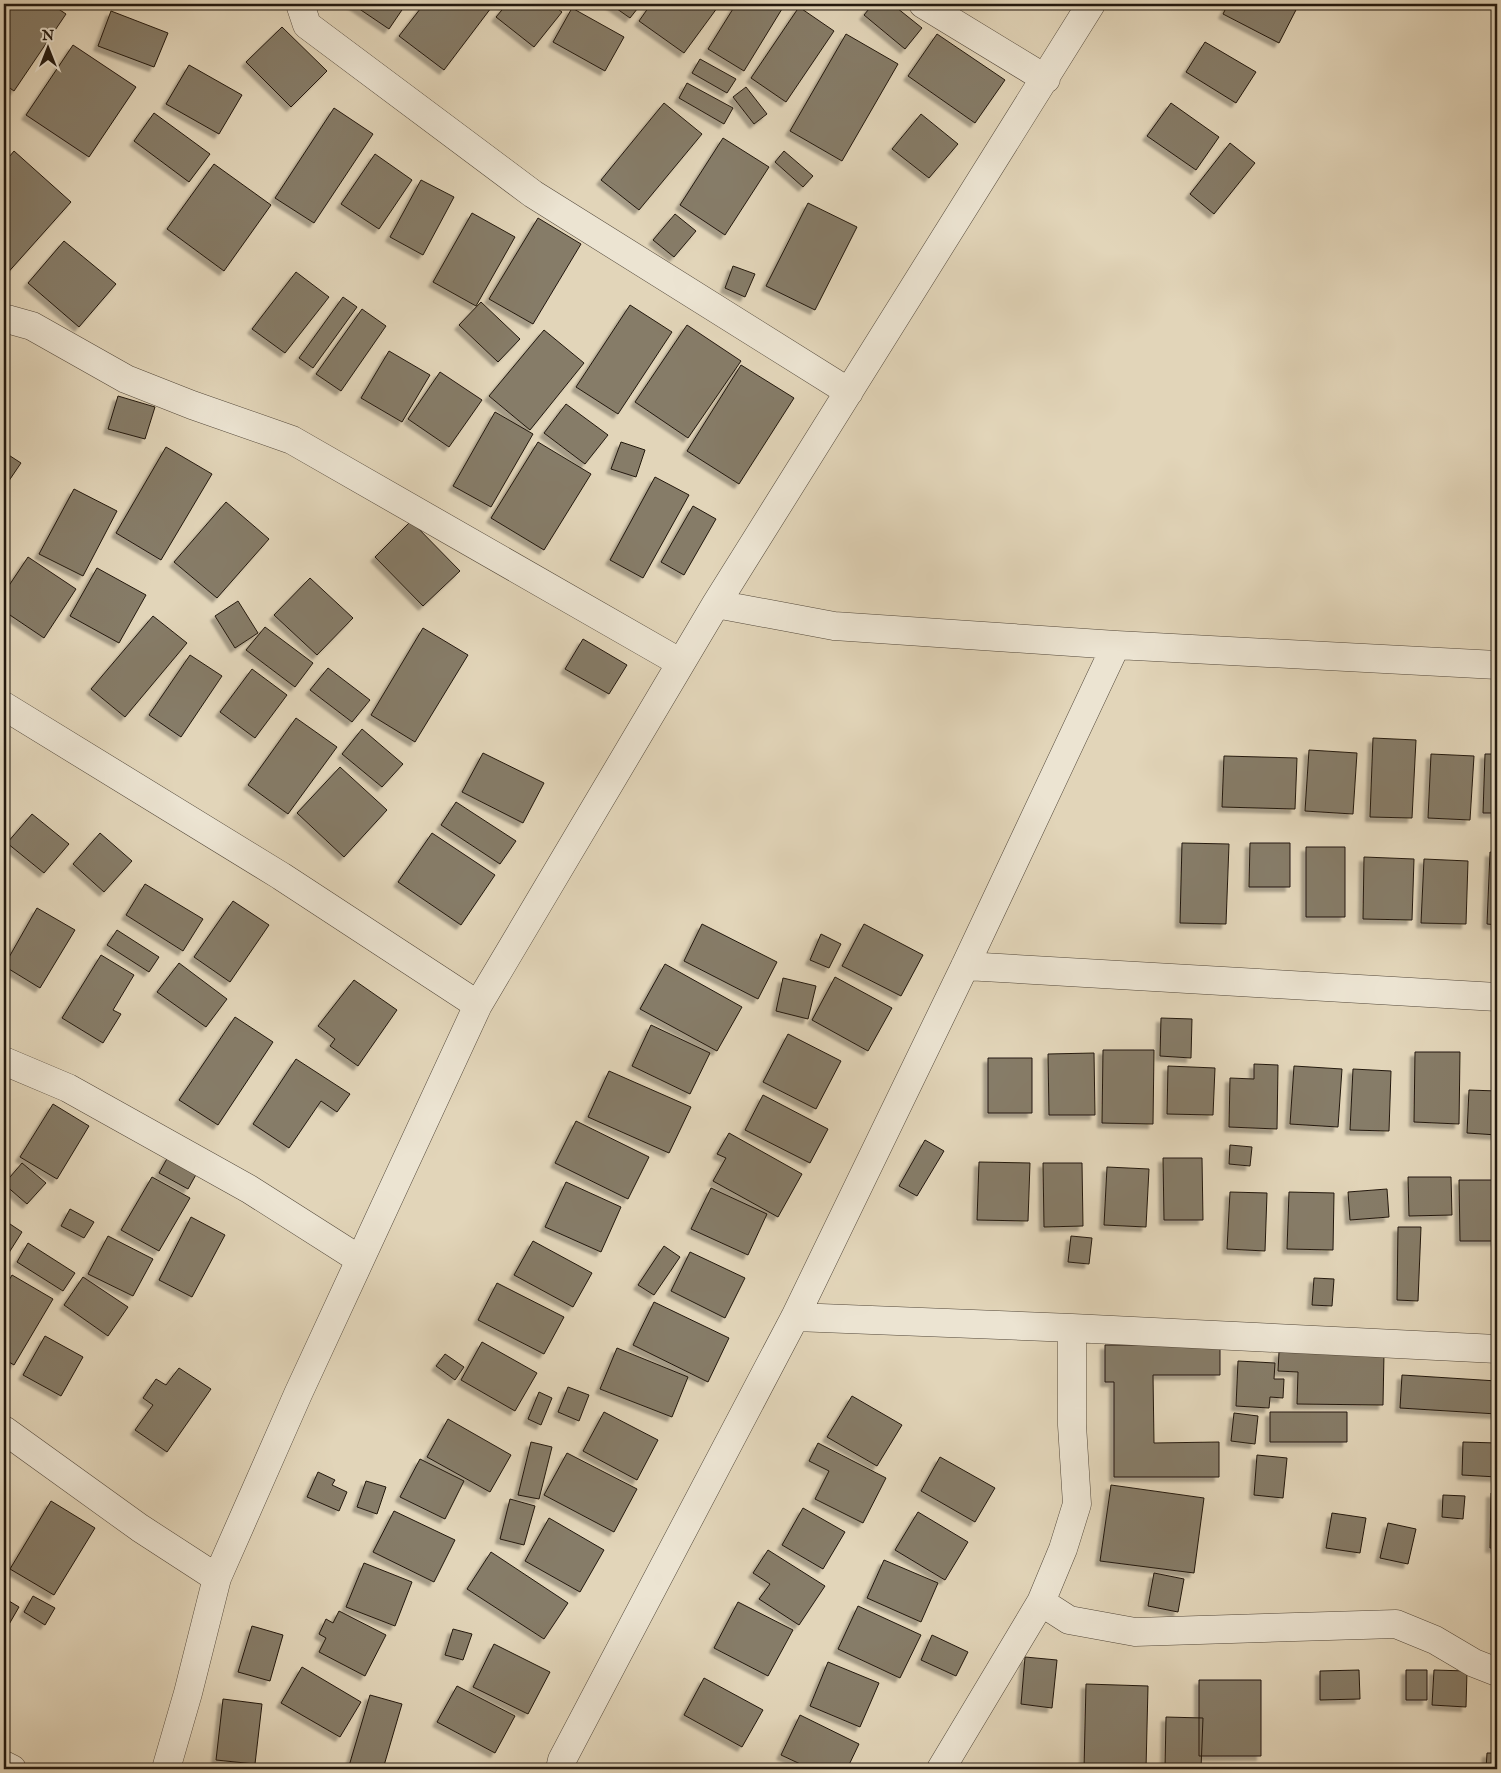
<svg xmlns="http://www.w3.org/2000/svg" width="1501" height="1773" font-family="'IM FELL English',serif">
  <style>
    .building { fill: #867b67; stroke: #23190f; filter: url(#shadow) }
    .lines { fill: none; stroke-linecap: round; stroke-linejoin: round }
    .minor-casing { stroke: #53483a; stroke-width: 29 }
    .minor { stroke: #ece4d2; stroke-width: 28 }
  </style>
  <defs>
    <filter id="shadow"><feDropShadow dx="-4.5" dy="4.5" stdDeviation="1" flood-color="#0004"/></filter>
  </defs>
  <rect width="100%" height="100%" fill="#e2d5b9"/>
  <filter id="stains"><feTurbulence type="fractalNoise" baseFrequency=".004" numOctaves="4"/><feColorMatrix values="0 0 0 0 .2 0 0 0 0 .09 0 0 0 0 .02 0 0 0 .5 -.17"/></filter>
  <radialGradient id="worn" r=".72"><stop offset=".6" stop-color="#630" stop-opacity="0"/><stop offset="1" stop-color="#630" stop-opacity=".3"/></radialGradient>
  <!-- building -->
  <path class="building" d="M4,4H51L66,14L14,91L4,84Z
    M352,4H406L389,29Z
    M424,4H494L444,70L399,36Z
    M507,4H551L562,12L534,47L496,17Z
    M610,4H641L630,18Z
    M651,4H720L684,53L639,21Z
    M736,4H785L744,71L708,49Z
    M873,4H892L922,28L905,49L864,15Z
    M1228,4H1299L1279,43L1223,14Z
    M799,7L834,31L786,102L751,78Z
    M572,8L624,37L605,71L553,42Z
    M111,11L168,33L154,67L98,46Z
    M282,27L327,71L291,107L246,62Z
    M846,34L898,64L842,161L790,131Z
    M937,34L1005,80L975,123L908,76Z
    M1205,42L1256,72L1236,103L1186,72Z
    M73,45L136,87L89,157L26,115Z
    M700,59L736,79L727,93L692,73Z
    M189,65L242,95L219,134L166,104Z
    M687,83L733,108L724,124L679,98Z
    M746,87L767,114L754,124L733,97Z
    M664,103L702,134L639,210L601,180Z
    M1171,103L1219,137L1196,170L1147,136Z
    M334,108L373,134L314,223L275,198Z
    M154,113L210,154L189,182L134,141Z
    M921,114L958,144L929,178L892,149Z
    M723,138L769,167L725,235L680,205Z
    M1230,143L1255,163L1214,214L1190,194Z
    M14,151L71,202L4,277V163Z
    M784,151L813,176L803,187L775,162Z
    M375,154L412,180L379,229L341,204Z
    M214,164L271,205L224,271L167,229Z
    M421,180L454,197L423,255L390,237Z
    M808,203L857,227L815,310L766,286Z
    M472,213L515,237L476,306L433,282Z
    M675,214L696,231L674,257L653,240Z
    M538,218L581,244L533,324L489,299Z
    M64,241L116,284L79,327L28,283Z
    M733,266L755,274L745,297L725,288Z
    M296,272L329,297L285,353L252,329Z
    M343,297L357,307L313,368L299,358Z
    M481,302L520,339L498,362L459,325Z
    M630,305L672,332L618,414L576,387Z
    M362,309L386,326L341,391L316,374Z
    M687,325L741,361L688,438L635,402Z
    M544,330L584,363L530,430L489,396Z
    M389,351L430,375L402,422L361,398Z
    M741,365L794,398L739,484L687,451Z
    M440,372L482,400L449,447L408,419Z
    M118,396L155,407L145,439L108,429Z
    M566,404L608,435L585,464L544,433Z
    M495,412L533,434L491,507L453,486Z
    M538,442L591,474L544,550L491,518Z
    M621,442L645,450L636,477L611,469Z
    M166,447L212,474L161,560L116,533Z
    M4,452L21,463L4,488Z
    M655,477L689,495L643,578L610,560Z
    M74,489L117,511L83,576L39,554Z
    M226,502L269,539L217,598L174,562Z
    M693,506L716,519L684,575L661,562Z
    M411,521L460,571L423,606L375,557Z
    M28,557L76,589L44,638L4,611V593Z
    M97,568L146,595L119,643L70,616Z
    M310,578L353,618L317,655L274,615Z
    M238,601L258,633L235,648L215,616Z
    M153,616L187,643L125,717L91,689Z
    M265,627L313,663L295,687L246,650Z
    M423,628L468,655L415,742L371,715Z
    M583,639L627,665L609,694L565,669Z
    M190,655L222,676L181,737L149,715Z
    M328,668L370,700L352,722L310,690Z
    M252,669L287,695L255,738L220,712Z
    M296,718L337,747L288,814L248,785Z
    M362,729L403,764L382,787L342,754Z
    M1373,738L1416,740L1412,818L1370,817Z
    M1309,750L1357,753L1353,814L1305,811Z
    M483,753L544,783L523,823L462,792Z
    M1431,754L1474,756L1470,820L1428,818Z
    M1485,754H1497V813H1483Z
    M1224,756L1297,758L1295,809L1222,807Z
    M340,767L387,810L344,857L297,813Z
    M456,802L516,841L500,864L441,825Z
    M32,814L69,844L44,873L7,843Z
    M100,833L132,861L104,892L73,864Z
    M432,833L495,875L461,925L398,882Z
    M1182,843L1229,844L1226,924L1180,923Z
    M1250,843H1290V887H1249Z
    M1306,847H1345V917H1306Z
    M1490,852L1497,853V925L1487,924Z
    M1364,857L1414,859L1412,920L1363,919Z
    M1424,859L1468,861L1466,924L1421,923Z
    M145,884L203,919L183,951L126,915Z
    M233,901L269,925L230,982L194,957Z
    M37,908L75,930L40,988L4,966Z
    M702,924L777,962L758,999L684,961Z
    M864,924L923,955L901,996L842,966Z
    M117,930L159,957L149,972L107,945Z
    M821,934L841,944L829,968L810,960Z
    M101,955L134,975L113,1010L121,1014L103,1043L62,1018Z
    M179,963L227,999L206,1027L157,992Z
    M665,964L742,1007L717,1051L640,1009Z
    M835,977L892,1008L868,1051L812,1020Z
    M783,978L816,986L808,1019L776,1011Z
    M354,980L397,1010L358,1066L330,1046L335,1039L318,1026Z
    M235,1017L273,1042L218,1125L179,1100Z
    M1161,1018L1192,1019L1191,1058L1160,1056Z
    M651,1025L710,1053L690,1094L632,1066Z
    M788,1034L841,1061L816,1109L763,1082Z
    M1103,1050H1154L1153,1124L1102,1123Z
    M1415,1052H1460L1459,1124L1414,1122Z
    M1094,1053L1095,1115H1049L1048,1054Z
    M988,1058H1032V1113H988Z
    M296,1059L350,1094L337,1112L321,1101L289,1148L253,1124Z
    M1254,1064L1278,1065L1277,1129L1229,1127L1230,1078L1254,1079Z
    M1168,1066L1215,1068L1213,1115L1167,1114Z
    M1294,1066L1342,1069L1338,1127L1290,1124Z
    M1353,1069L1391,1071L1389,1131L1350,1130Z
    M609,1071L691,1107L669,1153L588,1117Z
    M1469,1090L1497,1091V1135L1467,1133Z
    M763,1095L828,1129L810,1163L745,1130Z
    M53,1104L89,1126L57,1179L20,1157Z
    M576,1121L649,1157L628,1199L555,1163Z
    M729,1133L802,1174L778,1217L713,1181L726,1158L717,1154Z
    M925,1140L944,1151L917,1196L899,1186Z
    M1230,1145L1252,1147L1250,1166L1229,1164Z
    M169,1155L198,1171L188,1189L159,1173Z
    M1163,1158H1202L1203,1220H1164Z
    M979,1162L1030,1163L1028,1221L977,1220Z
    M22,1163L46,1183L27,1204L4,1184Z
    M1043,1163H1082L1083,1226L1044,1227Z
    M1107,1167L1149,1169L1146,1227L1104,1225Z
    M152,1177L190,1198L159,1251L121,1230Z
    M1408,1177H1451L1452,1215L1409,1216Z
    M1459,1180H1497V1241H1460Z
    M566,1182L621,1207L601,1252L545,1227Z
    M711,1188L767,1214L748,1255L691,1229Z
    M1387,1189L1389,1217L1350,1220L1348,1192Z
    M1230,1192L1267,1193L1265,1251L1227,1249Z
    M1289,1192L1334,1193L1333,1250L1287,1249Z
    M70,1209L94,1222L84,1238L61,1226Z
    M191,1217L225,1235L192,1297L159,1280Z
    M4,1220L22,1232L5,1259L4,1258Z
    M1398,1227H1421L1418,1301L1397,1300Z
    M108,1236L153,1259L133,1296L88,1274Z
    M1071,1236L1092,1238L1089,1264L1068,1262Z
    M533,1241L592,1273L573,1307L514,1275Z
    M28,1243L75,1273L63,1291L17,1262Z
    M664,1246L680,1257L654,1295L638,1285Z
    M690,1252L745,1278L725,1318L671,1291Z
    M12,1275L53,1299L14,1365L4,1359V1289Z
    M83,1277L128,1307L108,1336L64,1305Z
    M1314,1278L1334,1279L1332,1306L1312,1305Z
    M497,1283L564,1317L544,1354L478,1320Z
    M654,1302L729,1338L708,1382L633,1345Z
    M45,1336L83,1357L61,1396L23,1375Z
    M482,1342L537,1373L515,1411L461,1380Z
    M1105,1345H1220V1375H1153L1154,1443L1219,1442V1477H1114V1382H1105Z
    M617,1348L688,1377L672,1417L600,1389Z
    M1279,1352L1384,1353L1383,1405L1297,1404L1298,1372L1278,1371Z
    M445,1354L464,1367L455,1380L436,1366Z
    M1238,1361L1275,1363L1274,1379H1284L1283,1398L1270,1397L1269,1408L1236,1406Z
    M179,1368L211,1389L167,1452L135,1430L153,1405L143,1398L156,1379L166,1385Z
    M1402,1375L1497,1381V1414L1400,1408Z
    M568,1387L589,1395L579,1421L558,1412Z
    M539,1392L552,1398L541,1425L528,1419Z
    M852,1396L902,1425L877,1466L827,1437Z
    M604,1412L658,1440L637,1480L583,1451Z
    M1270,1412H1347V1442H1270Z
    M1234,1413L1258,1416L1255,1444L1231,1441Z
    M448,1419L511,1455L490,1492L427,1457Z
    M531,1442L552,1447L539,1499L518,1495Z
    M1463,1442L1497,1443V1477L1462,1475Z
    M818,1443L886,1478L863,1523L815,1499L829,1471L809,1461Z
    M567,1453L637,1489L614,1532L544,1495Z
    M1257,1455L1287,1458L1283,1498L1254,1495Z
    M940,1457L995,1488L975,1522L921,1491Z
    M420,1459L464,1481L445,1519L400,1497Z
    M318,1472L335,1480L332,1485L347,1492L339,1511L307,1497Z
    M366,1481L386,1487L377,1514L357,1507Z
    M1111,1485L1204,1498L1194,1573L1100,1561Z
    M1491,1493H1497V1548H1490Z
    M1443,1495L1465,1496L1463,1519L1442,1517Z
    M510,1499L535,1506L524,1545L500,1539Z
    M51,1501L95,1528L54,1595L10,1569Z
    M803,1508L845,1532L823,1569L782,1545Z
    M394,1511L455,1540L434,1582L373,1552Z
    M918,1512L968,1542L945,1580L895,1550Z
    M1332,1513L1366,1518L1360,1553L1326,1548Z
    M549,1518L604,1550L580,1592L525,1561Z
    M1388,1523L1416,1529L1408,1564L1380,1558Z
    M768,1550L825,1586L799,1625L759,1599L770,1584L753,1573Z
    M491,1552L568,1603L544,1639L467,1589Z
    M884,1560L938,1583L921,1622L867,1598Z
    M364,1563L412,1582L395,1626L346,1607Z
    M1154,1573L1184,1579L1178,1612L1148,1606Z
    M33,1596L55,1608L45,1625L24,1612Z
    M4,1598L19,1607L4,1633Z
    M738,1602L793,1630L768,1676L714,1648Z
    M858,1606L921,1635L900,1678L838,1649Z
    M339,1611L386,1635L365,1676L319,1652L326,1638L319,1634L326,1619L333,1623Z
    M252,1626L283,1635L270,1681L238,1672Z
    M453,1629L472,1634L463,1660L445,1655Z
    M932,1635L968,1652L956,1676L921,1660Z
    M494,1644L550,1672L528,1714L473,1687Z
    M1025,1657L1057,1660L1052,1708L1021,1704Z
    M828,1662L879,1683L860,1727L810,1706Z
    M302,1667L361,1702L340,1737L281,1703Z
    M1359,1670L1360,1699L1320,1700V1671Z
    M1406,1670H1427V1700H1406Z
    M1434,1670L1467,1671L1466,1707L1432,1705Z
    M704,1678L763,1710L742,1747L684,1715Z
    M1199,1680H1261V1756H1199Z
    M1086,1684L1148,1686L1146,1769H1084Z
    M457,1686L515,1716L495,1753L437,1722Z
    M370,1695L402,1704L383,1769H361L349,1766Z
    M223,1699L262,1704L255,1764L216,1760Z
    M800,1715L859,1744L847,1769H811L781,1755Z
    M1166,1717L1203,1718L1201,1769H1165Z
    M1487,1753H1497V1769H1486Z"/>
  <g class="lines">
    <!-- minor casing -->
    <g class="minor-casing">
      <path id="minor" d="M300,4L307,25L533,194L849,392
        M923,4L1046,79
        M4,320L7,319L32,326L126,379L192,405L292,440L681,663
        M716,604L834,626L1116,645L1497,665
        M4,706L281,876L478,1005
        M965,966L1497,997
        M4,1061L68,1088L249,1189L359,1259
        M795,1317L1072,1328L1497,1349
        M4,1430L140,1528L217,1578
        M1041,1602L1069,1620L1135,1632L1396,1624L1435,1640L1474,1663L1497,1672
        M4,1765L12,1769
        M166,1769L188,1693L217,1578L298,1394L478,1005L716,604L1091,4
        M560,1769L562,1760L795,1317L965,966L1116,645
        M941,1769L1041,1602L1063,1549L1077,1504L1072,1425V1328"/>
    </g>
    <!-- minor -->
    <use href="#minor" class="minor"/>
  </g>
  <!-- margin -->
  <rect width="1501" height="1773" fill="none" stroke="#e2d5b9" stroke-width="20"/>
  <rect x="5" y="5" width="1491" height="1763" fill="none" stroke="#23190f" stroke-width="2.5"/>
  <rect x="10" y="10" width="1481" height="1753" fill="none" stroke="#23190f"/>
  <!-- north arrow -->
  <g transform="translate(48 48)" stroke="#ece4d2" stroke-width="4" paint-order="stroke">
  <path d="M0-4L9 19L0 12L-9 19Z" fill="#23190f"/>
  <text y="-8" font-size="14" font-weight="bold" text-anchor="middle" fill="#23190f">N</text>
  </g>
  <rect width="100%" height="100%" filter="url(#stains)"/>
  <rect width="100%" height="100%" fill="url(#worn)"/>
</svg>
